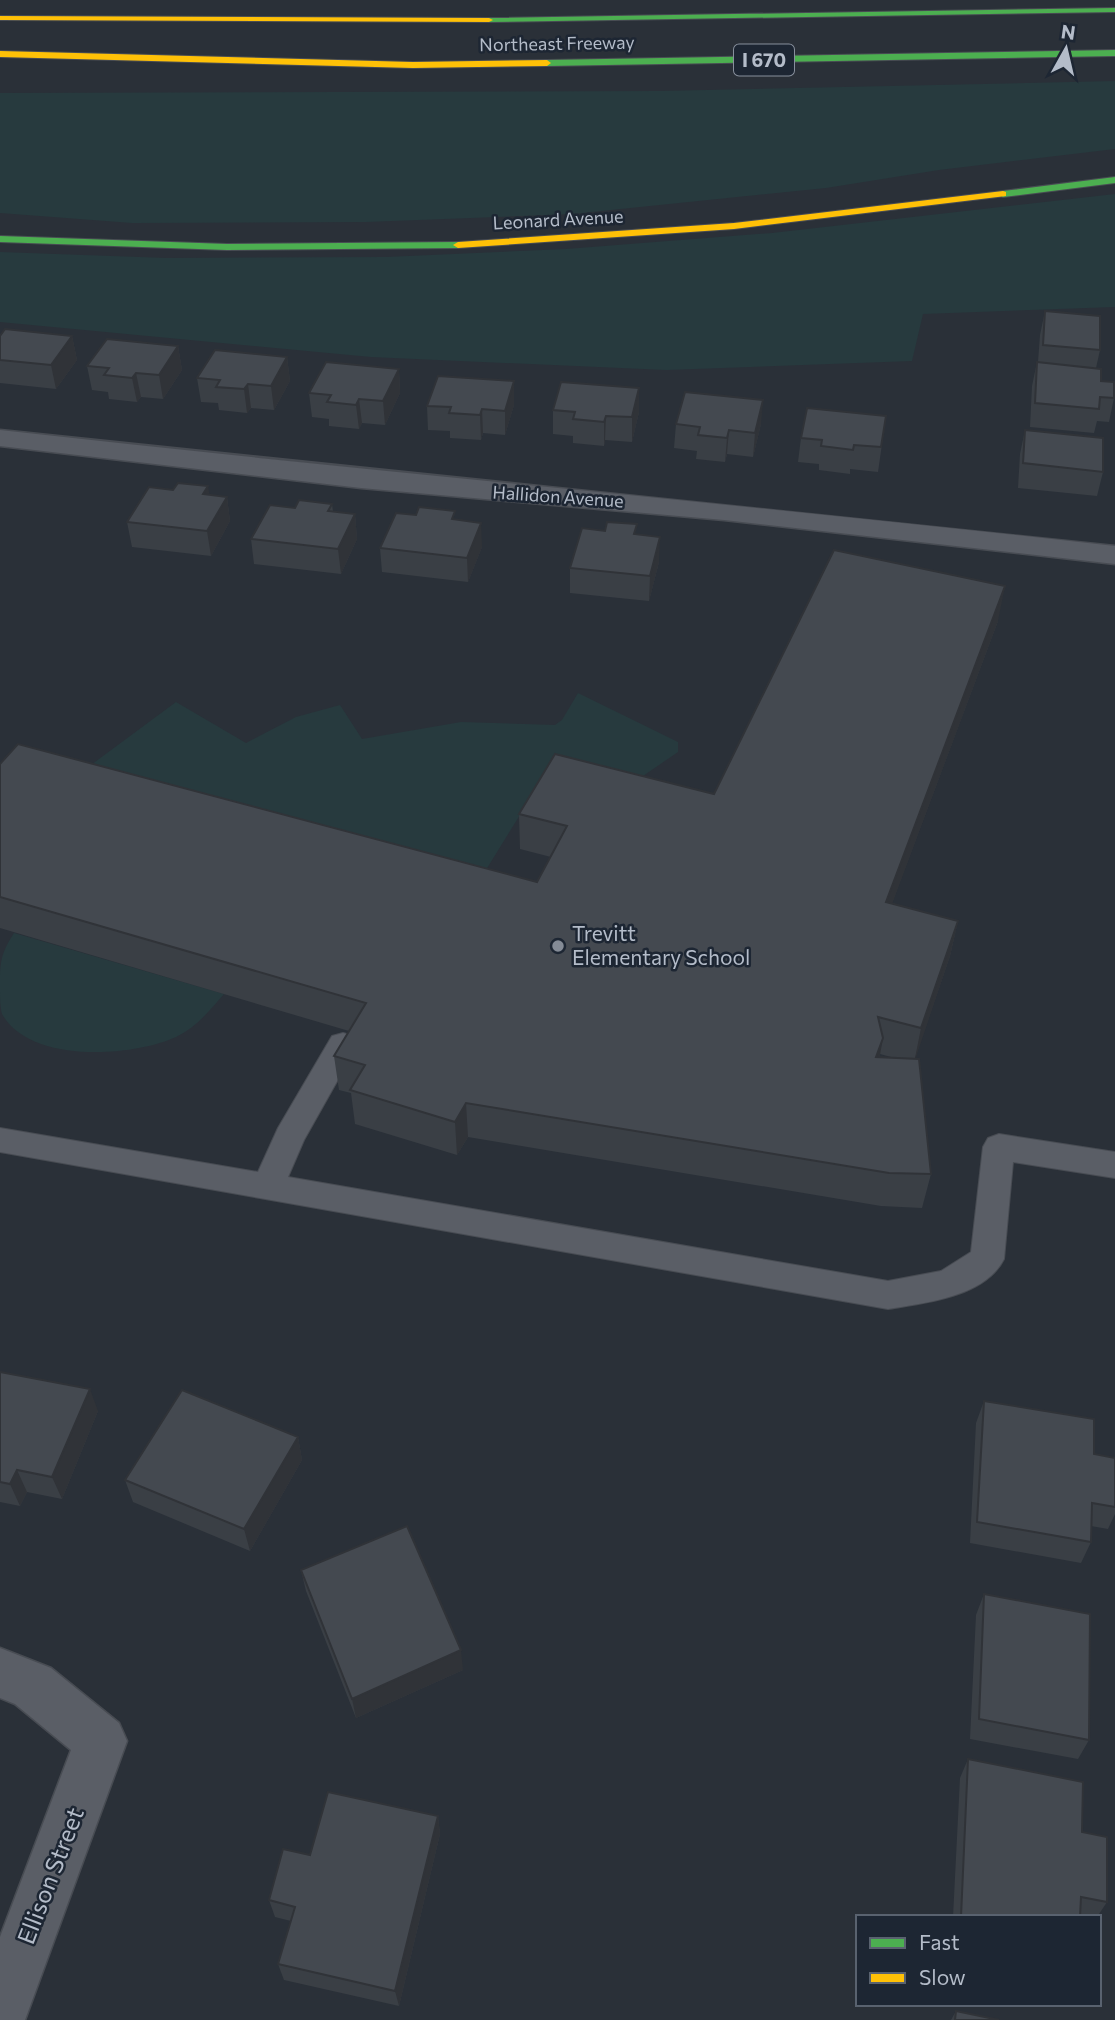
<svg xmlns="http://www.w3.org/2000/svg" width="1115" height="2020" font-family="Commissioner,sans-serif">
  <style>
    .green { fill: #273a3e }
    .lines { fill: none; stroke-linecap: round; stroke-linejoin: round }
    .lane-casing { stroke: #484c53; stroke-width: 2 }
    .street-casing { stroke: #484c53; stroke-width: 3 }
    .fast-casing { stroke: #484c53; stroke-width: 2 }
    .slow-casing { stroke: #484c53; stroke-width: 2 }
    .lane { fill: #5a5e66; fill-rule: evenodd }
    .street { fill: #5a5e66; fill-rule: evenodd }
    .fast { fill: #4caf50; fill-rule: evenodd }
    .slow { fill: #ffc107; fill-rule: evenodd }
    .wall { fill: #3a3f45; fill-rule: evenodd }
    .shaded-wall { fill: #303338 }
    .building { fill: #444950; stroke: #303338; stroke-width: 2 }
    .poi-dot { fill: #848b96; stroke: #1d2633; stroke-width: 2.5 }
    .labels { text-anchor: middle; stroke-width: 5; stroke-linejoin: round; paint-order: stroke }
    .far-street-label { font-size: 18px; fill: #b4bcc9; stroke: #1d2633 }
    .shield { fill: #1d2633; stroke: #878f9c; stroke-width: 2 }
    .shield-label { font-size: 19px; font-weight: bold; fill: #b4bcc9 }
    .poi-label { font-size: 21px; fill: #b4bcc9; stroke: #1d2633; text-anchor: start }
    .near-street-label { font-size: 24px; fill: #b4bcc9; stroke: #1d2633 }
  </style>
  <rect width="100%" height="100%" fill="#2a3038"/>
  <!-- green -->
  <path class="green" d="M1115,81V149L939,170L826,188L572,214L366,222L132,223L0,213V93L660,91Z
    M1115,194V307L923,314L912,361L666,370L371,357L0,322V252L167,258L386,257L566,249L772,233Z
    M578,693L678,742V752L605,802L539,784L481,878L72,779L176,702L246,743L296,717L340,705L362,739L461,722L555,725L562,720Z
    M14,933L224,994C209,1011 197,1027 176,1037C132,1057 30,1064 2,1014C0,1007 0,996 0,988C0,962 0,955 14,933Z"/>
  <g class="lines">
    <!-- lane casing -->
    <g class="lane-casing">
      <path id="lane" d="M343,1033L354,1036L358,1044L304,1140L288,1177L888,1281L941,1271L971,1252L983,1147L988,1138L999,1134L1115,1152V1178L1013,1162L1004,1259C985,1297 925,1303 888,1309L0,1152V1128L258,1172L278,1128L332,1036Z"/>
    </g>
    <!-- street casing -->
    <g class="street-casing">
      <path id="street" d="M0,430C371,472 744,504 1115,546V564L724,520L361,488L0,446Z
        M0,1648L51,1668L119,1723L127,1741L25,2020H0V1937L71,1750L15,1704L0,1698Z"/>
    </g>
    <!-- fast casing -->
    <g class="fast-casing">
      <path id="fast" d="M1115,8V12L489,22L485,20L489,18Z
        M1115,50V56L547,66L543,63L547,60Z
        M1115,177V183L1003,197L998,194L1003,191Z
        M0,236L227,244L458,242L463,245L458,248L227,250L0,242Z"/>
    </g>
    <!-- slow casing -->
    <g class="slow-casing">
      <path id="slow" d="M0,16L489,18L493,20L489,22L0,20Z
        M0,51L413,62L547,60L551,63L547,66L413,68L0,57Z
        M1003,191L1006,192V196L734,229L458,248L453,245L458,242L734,223Z"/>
    </g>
    <!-- lane -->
    <use href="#lane" class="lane"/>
    <!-- street -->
    <use href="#street" class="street"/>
    <!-- fast -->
    <use href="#fast" class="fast"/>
    <!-- slow -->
    <use href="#slow" class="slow"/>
  </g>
  <!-- wall -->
  <path class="wall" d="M1045,311L1100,350L1096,368L1101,381L1114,398L1109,422L1097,421L1094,433L1030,427L1032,386L1037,362H1038L1040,335Z
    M0,336H72L77,360L56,389L0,383Z
    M178,346L182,370L163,399L141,397L137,402L109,399L108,392L92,390L87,366Z
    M287,357L290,381L274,410L251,408L247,413L219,410L218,403L201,402L197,378Z
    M399,369L400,393L385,425L362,423L359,429L329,426V419L312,417L309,393Z
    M514,405L505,435L483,433L481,440L450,438V431L428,430L427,406Z
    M553,410L639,412L632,442L605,440L604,446L573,443V436L553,434Z
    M886,416L878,472L850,469V474L819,470V464L798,462L801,438Z
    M676,424H761L753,457L727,454L725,462L696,459L697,451L674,448Z
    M1025,430L1103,472L1097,496L1018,488L1020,454Z
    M210,495L227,497L230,521L211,556L132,547L127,522Z
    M332,504L333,512L355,514L357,539L341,574L254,564L251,539L295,508Z
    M455,520L482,547L468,582L382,572L380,548Z
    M636,534L659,562L649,601L570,593V568Z
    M998,621L892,903L958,921L950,956L915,1058L931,1174L922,1208L881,1206L468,1137L457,1155L355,1124L351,1093L339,1090L334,1056L349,1031L0,928V764L537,882L551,857L520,849L519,814L714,794ZM880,1054L891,1057H895H880Z
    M0,1372L98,1411L62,1499L27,1492L20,1506L0,1502Z
    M984,1401L1094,1454L1115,1458V1514L1108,1529L1091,1526V1542L1081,1563L970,1543L976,1423Z
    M298,1437L302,1460L250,1551L133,1502L125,1480Z
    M301,1570L463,1670L356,1718L306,1591Z
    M984,1594L1089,1740L1078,1759L970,1739L976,1615Z
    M968,1759L1082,1832L1107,1902L1097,1917L1080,1915V1917H953L960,1778Z
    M438,1816L440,1834L399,2006L284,1980L278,1964L291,1921L275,1917L269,1900L310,1855Z
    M956,2011L999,2020H951Z"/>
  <!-- shaded-wall -->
  <path class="shaded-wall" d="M72,336L77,360L56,389L51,365Z
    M178,346L182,370L163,399L159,375Z
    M287,357L290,381L274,410L271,386Z
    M399,369L400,393L385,425L383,401Z
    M136,373L141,397L137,402L132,378Z
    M514,381V405L505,435V411Z
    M248,384L251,408L247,413L244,389Z
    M639,388V412L632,442V417Z
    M359,399L362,423L359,429L356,405Z
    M763,400L761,424L753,457L755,433Z
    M482,409L483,433L481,440L480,415Z
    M606,416L605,440L604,446V422Z
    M729,430L727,454L725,462L727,438Z
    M208,486L212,510L203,494Z
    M227,497L230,521L211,556L207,531Z
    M355,514L357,539L341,574L338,549Z
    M481,523L482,547L468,582L467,558Z
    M660,537L659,562L649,601L650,576Z
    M1005,586L998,621L880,936L886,902Z
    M958,921L950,956L914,1063L921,1028Z
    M883,1038L877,1072L876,1057Z
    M466,1103L468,1137L457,1155L455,1122Z
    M90,1389L98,1411L62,1499L52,1477Z
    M298,1437L302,1460L250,1551L244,1529Z
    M17,1470L27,1492L20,1506L10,1484Z
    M461,1650L463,1670L356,1718L352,1699Z
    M438,1816L440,1834L399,2006L395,1991Z"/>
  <!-- building -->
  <path class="building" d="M1045,311L1100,316V350L1043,345Z
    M5,329L72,336L51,365L0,360V336Z
    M107,339L178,346L159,375L136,373L132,378L104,375L109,368L87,366Z
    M215,350L287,357L271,386L248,384L244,389L216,387L220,380L197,378Z
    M326,362L399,369L383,401L359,399L356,405L327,402L331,395L309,393Z
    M1037,362L1101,369V381L1114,382V398L1100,397L1099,409L1035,403Z
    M438,376L514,381L505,411L482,409L480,415L449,413L451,407L427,406Z
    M561,382L639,388L632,417L606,416L604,422L573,419L575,412L553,410Z
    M685,392L763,400L755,433L729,430L727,438L698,435L700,427L676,424Z
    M807,408L886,416L881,447L854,445L853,450L821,446L822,440L801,438Z
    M1025,430L1103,438V472L1023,463Z
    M178,483L208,486L203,494L227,497L207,531L127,522L149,487L173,490Z
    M299,500L332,504L328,511L355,514L338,549L251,539L270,505L295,508Z
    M419,507L455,511L452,519L481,523L467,558L380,548L396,513L416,515Z
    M607,522L637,524L634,534L660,537L650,576L570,568L582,528L605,531Z
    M834,550L1005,586L886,902L958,921L921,1028L878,1017L883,1038L876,1057L919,1059L931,1174L889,1173L466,1103L455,1122L350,1090L365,1065L334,1056L366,1003L0,897V764L18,744L537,882L567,826L519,814L555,754L714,794Z
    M0,1372L90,1389L52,1477L17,1470L10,1484L0,1482Z
    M182,1390L298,1437L244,1529L125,1480Z
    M984,1401L1094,1419V1454L1115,1458V1507L1092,1503L1091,1542L977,1522Z
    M407,1526L461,1650L352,1699L301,1570Z
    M984,1594L1090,1614L1089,1740L979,1719Z
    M968,1759L1083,1782L1082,1832L1107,1837V1902L1081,1897L1080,1917H961Z
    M328,1792L438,1816L395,1991L278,1964L295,1907L269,1900L283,1849L310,1855Z
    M956,2011L999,2020H955Z"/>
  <!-- markers -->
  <circle class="poi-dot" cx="558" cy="946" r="7"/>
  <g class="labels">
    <!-- far-street labels -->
    <g class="far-street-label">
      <text transform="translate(557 44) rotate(-1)" y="6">Northeast Freeway</text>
      <text transform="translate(558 220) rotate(-3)" y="6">Leonard Avenue</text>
      <text transform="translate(558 497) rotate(4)" y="6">Hallidon Avenue</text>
    </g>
    <!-- shield labels -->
    <rect class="shield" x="734" y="44.5" width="60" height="31" rx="5"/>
    <g class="shield-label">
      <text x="764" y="67">I 670</text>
    </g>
    <!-- poi labels -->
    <g class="poi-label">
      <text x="572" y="941">Trevitt<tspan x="572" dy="24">Elementary School</tspan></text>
    </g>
    <!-- near-street labels -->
    <g class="near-street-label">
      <text transform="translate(51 1876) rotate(-69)" y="8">Ellison Street</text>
    </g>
  </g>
  <!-- legend -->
  <rect x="856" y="1915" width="245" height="91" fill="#1d2633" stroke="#59626f" stroke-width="2"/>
  <rect x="870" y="1938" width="35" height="10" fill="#4caf50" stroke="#59626f" stroke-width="2"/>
  <text x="919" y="1950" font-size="21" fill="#b4bcc9">Fast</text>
  <rect x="870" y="1973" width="35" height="10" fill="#ffc107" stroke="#59626f" stroke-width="2"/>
  <text x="919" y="1985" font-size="21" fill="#b4bcc9">Slow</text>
  <!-- north arrow -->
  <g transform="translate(1066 49) rotate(8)" stroke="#1d2633" stroke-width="5" paint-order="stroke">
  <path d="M0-5L12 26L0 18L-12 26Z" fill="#b4bcc9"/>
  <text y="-10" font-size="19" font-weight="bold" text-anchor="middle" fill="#b4bcc9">N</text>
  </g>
</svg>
